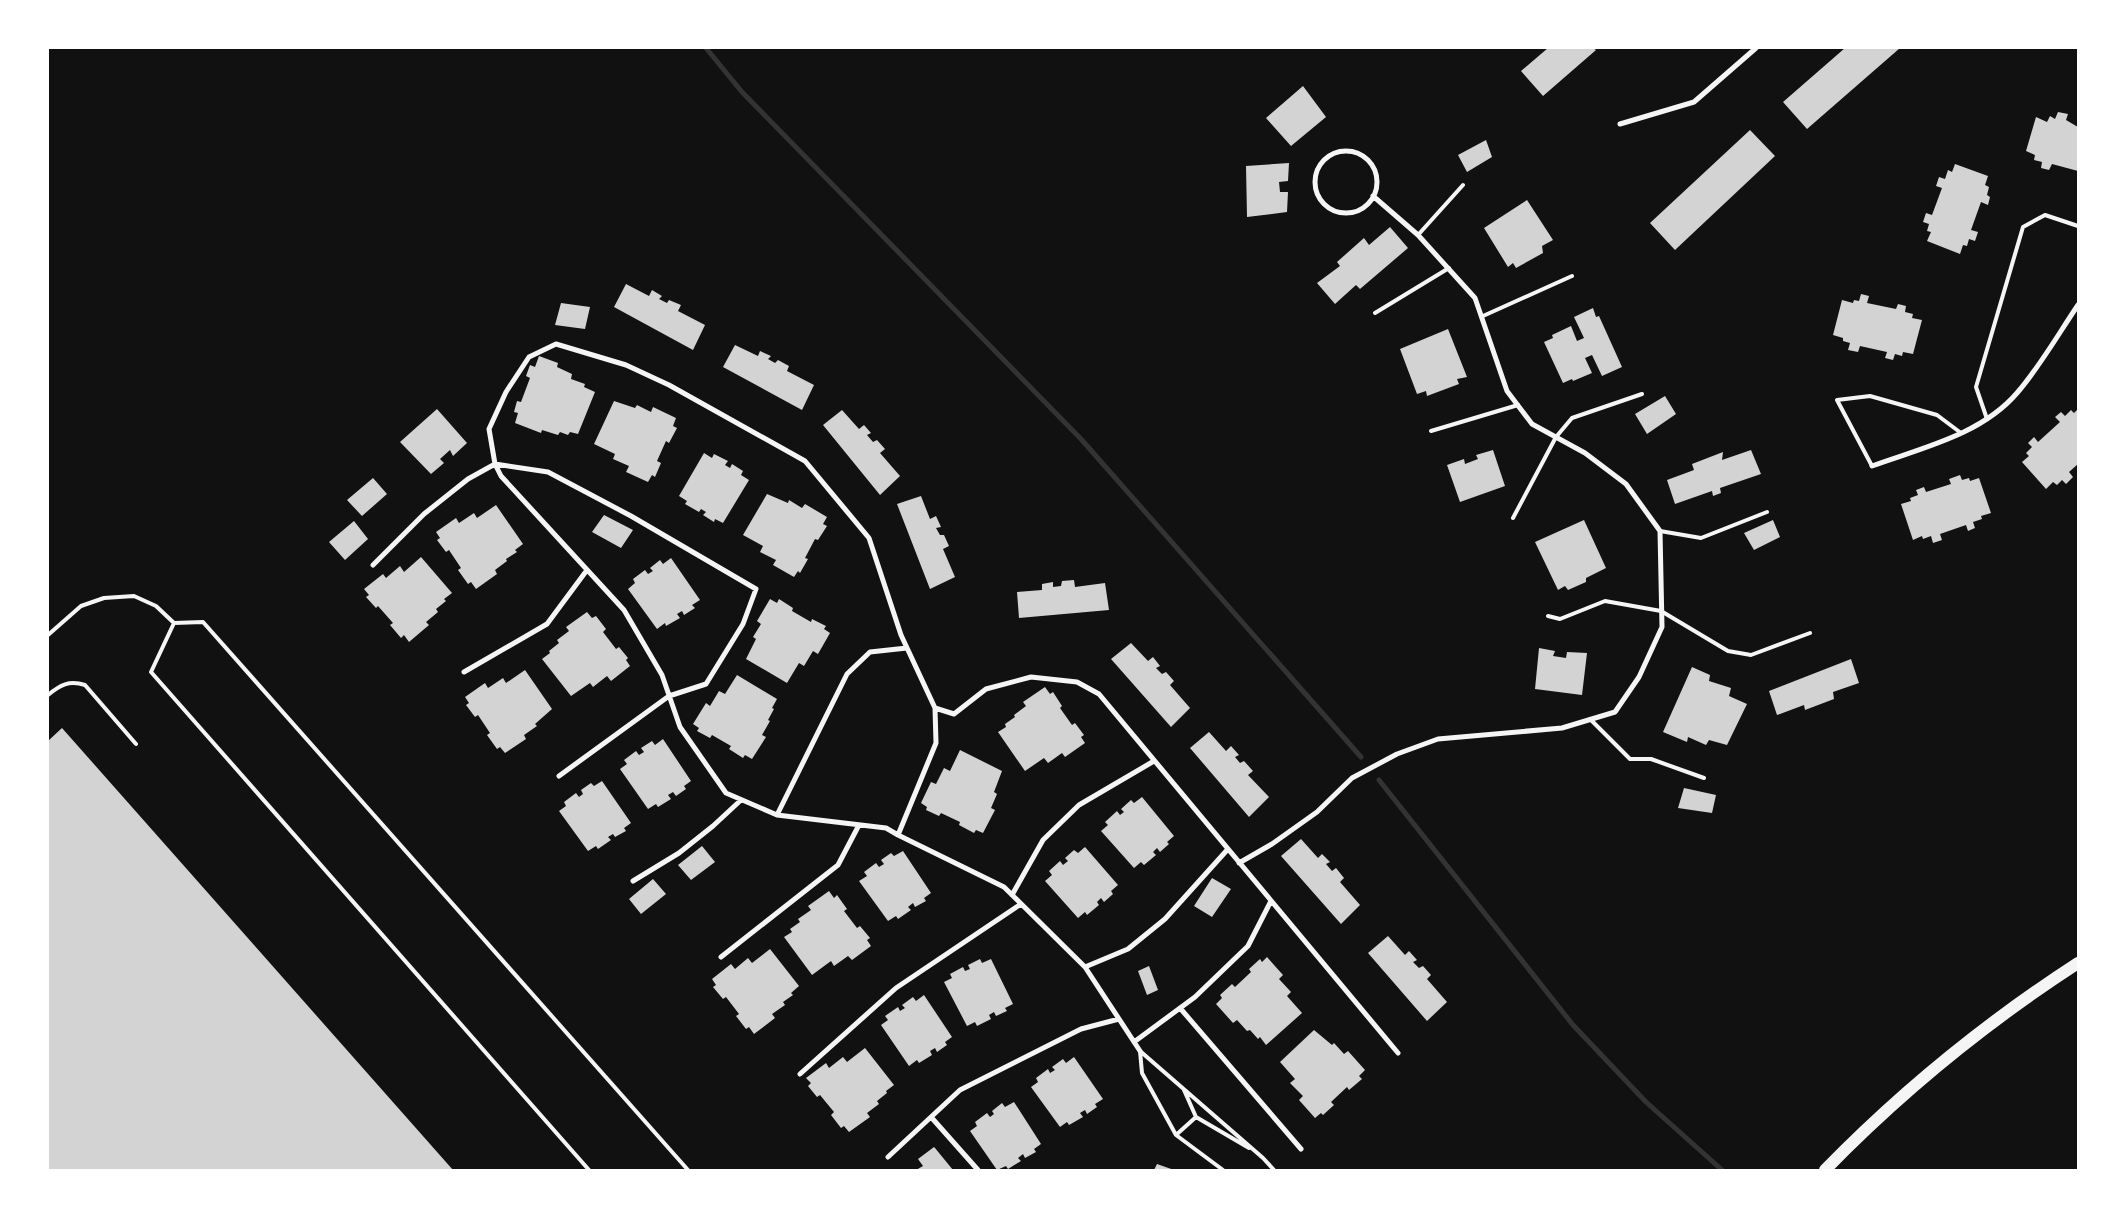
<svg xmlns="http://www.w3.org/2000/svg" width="2126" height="1218" font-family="Lora,serif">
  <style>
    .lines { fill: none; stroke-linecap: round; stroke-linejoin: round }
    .stream { stroke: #333; stroke-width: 5 }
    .building { fill: #d3d3d3 }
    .service { stroke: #f5f5f5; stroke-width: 4 }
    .minor { stroke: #f5f5f5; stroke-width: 5 }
    .primary { stroke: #f5f5f5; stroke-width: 12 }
  </style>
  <rect width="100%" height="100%" fill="#111"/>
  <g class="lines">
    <!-- stream -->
    <path class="stream" d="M706,48L742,92L1081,439L1361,757
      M1379,780L1573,1025L1646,1102L1722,1170"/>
  </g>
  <!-- building -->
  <path class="building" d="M1548,48H1593L1596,50L1543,96L1521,71Z
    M1845,48H1900L1807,129L1783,102Z
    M1303,86L1326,117L1291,146L1266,118Z
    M2058,112L2068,114L2066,120L2078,127V171L2052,164L2049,170L2041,168L2042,162L2034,160L2035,155L2026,151L2036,117L2047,122L2050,116L2055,119Z
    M1750,130L1775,156L1675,250L1650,223Z
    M1486,140L1492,157L1467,172L1458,155Z
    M1289,163L1288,181L1279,182L1280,192H1288L1287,212L1247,217L1246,166Z
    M1955,164L1988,176L1985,185L1989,187L1987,195L1990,197L1988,205L1981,202L1971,230L1978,232L1975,241L1969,239L1967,246L1963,245L1960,254L1927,241L1931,232L1927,231L1929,224L1923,222L1926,213L1932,215L1942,188L1936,186L1939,177L1945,179L1948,170L1952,172Z
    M1527,200L1553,240L1542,246L1543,253L1516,268L1513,263L1508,267L1484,228Z
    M1390,227L1408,248L1360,289L1356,285L1335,304L1317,283L1340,266L1337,262L1364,238L1369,245Z
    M626,284L649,296L652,290L662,296L659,299L667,303L669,300L681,305L678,311L705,325L693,350L614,307Z
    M1861,294L1869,296L1867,303L1896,309L1898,304L1906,306L1905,312L1913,314L1912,318L1922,320L1913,354L1903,352L1902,356L1895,354L1893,360L1885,358L1887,352L1860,346L1858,352L1848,350L1850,343L1843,341V338L1833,335L1842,300L1853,303L1854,300L1859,301Z
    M561,303L590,307L585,329L555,325Z
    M1593,308L1596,317L1599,316L1622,367L1602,376L1592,355L1585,358L1592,373L1573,381L1572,379L1563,383L1544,342L1553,338L1552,335L1571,326L1577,341L1584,338L1574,317Z
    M1448,329L1467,377L1457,379L1459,384L1427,396L1426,391L1417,394L1400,349Z
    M735,345L758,356L760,351L771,356L768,359L775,363L778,360L789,366L787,371L814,385L802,410L723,367Z
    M539,356L558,363L557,367L572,374L571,379L585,384L584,387L595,392L578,434L570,432L568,435L560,432L558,435L542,430L541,433L515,423L518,413L514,412L517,401L521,402L530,378L526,376L530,365L535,367Z
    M1665,396L1676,414L1647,434L1635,414Z
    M614,401L635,408L637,405L651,412L653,407L676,418L673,426L677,428L669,443L666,441L657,461L661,463L655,477L652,475L648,482L626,472L629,466L613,459L615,454L594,444Z
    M437,409L467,443L453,456L450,450L440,459L444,463L431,474L400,442Z
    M2078,409V464L2069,472L2073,477L2066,484L2062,480L2057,485L2053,482L2046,489L2022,462L2029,456L2026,453L2032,447L2028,443L2034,437L2038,442L2060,422L2055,417L2061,412L2065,416L2071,410L2074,413Z
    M842,410L859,429L864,425L871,433L867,435L873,442L877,440L885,449L880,453L900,476L880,495L823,425Z
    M1493,450L1505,486L1460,502L1447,465L1464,459L1465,464L1478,459L1476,455Z
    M1751,450L1761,474L1720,488L1721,493L1713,496L1712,491L1675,504L1667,480L1694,470L1692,464L1723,452L1722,460Z
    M704,453L712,458L714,454L728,461L725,465L730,468L732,464L743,471L741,475L749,480L723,523L715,519L714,522L703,515L706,512L701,509L699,512L685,504L687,501L679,496Z
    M1960,475L1962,480L1969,478L1970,481L1979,478L1991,513L1981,516L1982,519L1973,522L1975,528L1968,531L1966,525L1940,534L1942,540L1933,543L1931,536L1923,539L1922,536L1913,540L1901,504L1911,501L1910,498L1918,495L1916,490L1924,487L1926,492L1951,484L1949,479Z
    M373,478L387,494L362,516L347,500Z
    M767,494L788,503L789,500L802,508L805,504L827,517L823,524L827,526L818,540L815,539L805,558L808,559L800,573L798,571L794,577L773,565L776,560L760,552L763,546L743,535Z
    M921,496L930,519L936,516L941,527L936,528L940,535H944L949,546L943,549L955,577L930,589L897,504Z
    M496,505L523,544L515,550L517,552L506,559L507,561L495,570L497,574L476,589L471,582L468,584L458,570L461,568L449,550L446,552L437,540L440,538L436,532L456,518L459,523L474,513L477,518Z
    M604,515L633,530L621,548L592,532Z
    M1584,520L1606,568L1586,578V582L1568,590L1565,586L1558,590L1535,542Z
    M1773,520L1780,537L1754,550L1744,533Z
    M354,521L368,539L345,560L329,542Z
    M421,557L452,593L444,599L446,601L436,609L438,612L426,622L429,625L409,642L404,635L401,638L390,625L393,623L378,606L376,608L366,597L369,595L364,589L383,574L386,578L400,566L404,572Z
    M671,558L700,600L692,605L695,608L684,615L682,611L677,614L680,618L666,626L665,623L657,629L628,589L635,583L633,579L645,570L648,574L653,571L650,568L660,560L663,564Z
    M1074,580L1075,587L1105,583L1109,610L1019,618L1017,592L1042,590V584L1053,582V587L1061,586L1062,581Z
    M770,599L777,603L779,599L793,608L792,611L811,622L812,619L826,626L824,629L830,633L818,654L813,651L804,666L799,663L787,683L746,659L756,639L753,637L761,624L757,621Z
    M587,612L592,618L596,616L606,629L603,632L616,649L619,647L628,658L626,660L630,666L611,681L607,676L593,687L590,683L571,696L542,659L550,653L549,651L559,643L557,640L569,631L566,627Z
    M1131,643L1148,661L1153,657L1160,666L1156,668L1162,674L1166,672L1174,681L1170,685L1190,708L1171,727L1111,659Z
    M1539,648L1555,651L1553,656L1566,658L1567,652L1587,653L1582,695L1535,689Z
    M1851,659L1859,683L1833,692L1834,699L1805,710L1804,705L1777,715L1769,691Z
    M1692,667L1710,675L1709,681L1731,688L1729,696L1747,704L1727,745L1709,740L1706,745L1688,737L1687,742L1663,732Z
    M525,670L552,709L535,724L537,726L524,735L526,739L505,753L500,747L497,749L487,735L490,733L478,715L475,717L466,705L469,703L465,697L485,683L488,688L503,678L506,683Z
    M737,675L777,699L772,708L774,709L768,720L770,721L762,735L766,737L752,759L745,755L743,758L729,749L731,746L712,735L710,738L697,731L699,728L693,724L706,703L710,706L719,691L725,694Z
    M1045,687L1050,694L1053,692L1062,706L1060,708L1072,725L1075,723L1084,735L1081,737L1085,743L1065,757L1062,753L1048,763L1044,758L1025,771L998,732L1006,727L1005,724L1015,717L1014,715L1026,706L1023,702Z
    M62,728L453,1170H48V741Z
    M1209,732L1226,751L1231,746L1239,755L1235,757L1240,763L1244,761L1253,771L1248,775L1269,797L1249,817L1190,748Z
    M663,739L691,781L684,786L686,789L676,796L673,792L668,795L671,799L658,807L656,804L648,809L620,769L627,764L624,760L636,751L639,755L644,752L641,748L652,741L655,745Z
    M960,750L1002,771L994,792L997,794L991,808L995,810L983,833L976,830L974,833L959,825L960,822L941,813L939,816L926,810L927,807L921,803L931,782L936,784L944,768L950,771Z
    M602,781L631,823L624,828L626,831L615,837L613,834L608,837L611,840L598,849L596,846L588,851L559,811L566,806L564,802L576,793L579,797L583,794L581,790L591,783L594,786Z
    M1684,788L1716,795L1712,813L1678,808Z
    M1142,797L1174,836L1167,842L1169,844L1160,852L1157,848L1153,852L1156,855L1144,865L1141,862L1134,868L1101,831L1108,825L1105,822L1117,811L1120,815L1124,812L1121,809L1131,800L1134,803Z
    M1301,839L1318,858L1322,854L1330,862L1326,864L1332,871L1336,868L1344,878L1340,882L1360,905L1341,924L1281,856Z
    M702,846L715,862L691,880L678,865Z
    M1085,847L1118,885L1111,891L1113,894L1104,902L1101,898L1097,902L1099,905L1087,915L1085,912L1078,918L1045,881L1052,875L1049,871L1060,861L1063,865L1068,861L1065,858L1074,850L1078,853Z
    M903,851L931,893L924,898L926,901L915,907L913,903L908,907L911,910L898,919L896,916L888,921L859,881L867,876L864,872L876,863L879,867L884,864L881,860L891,853L894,856Z
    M1212,878L1231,889L1212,917L1194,906Z
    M653,879L666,894L641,914L629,899Z
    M829,891L834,898L837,895L847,909L844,911L857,928L860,926L870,938L867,940L871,946L852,960L848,956L834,966L831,961L812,975L784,937L792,932L790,929L800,922L798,919L811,910L808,906Z
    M1388,936L1405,955L1409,951L1417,960L1413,962L1419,968L1423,966L1431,975L1427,979L1447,1002L1427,1021L1368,953Z
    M770,949L799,986L791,993L793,995L783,1002L785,1005L772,1014L775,1018L754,1034L749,1027L746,1029L736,1016L739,1014L726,997L723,999L713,987L716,985L712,979L731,964L735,969L748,958L752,963Z
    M1267,957L1283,975L1279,979L1291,992L1287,996L1302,1013L1266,1045L1260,1037L1258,1039L1250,1030L1247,1031L1237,1020L1233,1023L1216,1004L1222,998L1220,995L1232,984L1235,987L1251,972L1249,969L1260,959L1262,962Z
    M980,959L982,963L991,959L1013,1004L1005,1008L1007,1011L996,1016L994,1012L989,1015L991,1019L977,1026L975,1022L967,1026L944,982L952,978L950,974L963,967L965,971L970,969L968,965Z
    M1149,966L1158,990L1147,995L1138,971Z
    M924,995L952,1037L945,1042L947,1045L937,1052L935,1048L930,1051L932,1055L919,1063L917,1060L909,1066L881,1025L888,1020L885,1016L898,1007L900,1011L905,1008L902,1005L913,997L916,1001Z
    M1314,1030L1332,1045L1334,1043L1344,1054L1348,1051L1365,1070L1359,1076L1362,1079L1349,1090L1347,1087L1331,1102L1334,1105L1323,1115L1321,1113L1315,1118L1299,1100L1303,1096L1290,1083L1295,1079L1280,1062Z
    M865,1048L894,1085L886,1091L887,1093L877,1101L879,1104L867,1113L870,1117L849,1132L844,1126L841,1128L831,1115L834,1112L820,1095L817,1097L808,1086L811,1083L806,1078L826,1063L829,1068L843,1057L847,1062Z
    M1074,1057L1103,1099L1095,1104L1097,1107L1087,1114L1085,1110L1080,1113L1083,1117L1069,1125L1067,1122L1060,1127L1031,1087L1038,1082L1036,1078L1048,1069L1050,1073L1055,1070L1052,1067L1063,1059L1066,1063Z
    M1014,1102L1041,1144L1034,1149L1036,1152L1025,1158L1023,1154L1018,1158L1021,1161L1008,1169L1006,1166L997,1170L970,1131L977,1126L975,1122L987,1113L990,1117L994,1114L992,1111L1002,1103L1005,1107Z
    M934,1147L935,1148L953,1170H916L923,1166L918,1159Z
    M1157,1164L1174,1170H1154Z"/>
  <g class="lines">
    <!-- service -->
    <path class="service" d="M1418,235L1463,185
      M1375,313L1449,268
      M1483,316L1572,276
      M1987,419L1976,387L2023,227L2045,215L2078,226
      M1431,431L1518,405
      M1872,466L1837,400L1870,396L1937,415L1961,433
      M1513,518L1556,437L1572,418L1642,394
      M1660,531L1701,538L1767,512
      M1548,616L1560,619L1605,601L1661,611L1728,651L1751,655L1810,633
      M174,623L151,672L589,1170
      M48,635L81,606L104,598L134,596L156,606L174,623L203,622L688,1170
      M48,695C60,685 69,680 85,685L136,744
      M1590,719L1630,759H1651L1704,778
      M1140,1051L1263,1158L1274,1170
      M1140,1051L1142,1073L1176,1135L1223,1170
      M1184,1090L1196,1117L1249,1148
      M1176,1135L1196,1117"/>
    <!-- minor -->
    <path class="minor" d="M1620,124L1694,102L1756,48
      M1315 182a31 31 0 1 1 62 0a31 31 0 1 1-62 0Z
      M1872,466C1921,448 1981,435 2017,393C2039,368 2059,333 2078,305
      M373,565L424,514L468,479L495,464L548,472L631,516L756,589L743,624L706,684L669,696L559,776
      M464,672L547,624L587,570
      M935,708L954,714L986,689L1031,677L1077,682L1099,694L1398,1053
      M777,815L847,674L870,652L907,648
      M898,835L936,743L935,708L901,635L869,538L805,461L669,385L626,365L556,344L529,357L506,392L489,429L495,464L501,476L624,610L662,675L680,727L726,793L777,815L886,828L898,835L1004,887L1085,967L1140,1051
      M1239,863L1272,844L1317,812L1352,778L1397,754L1438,739L1562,728L1615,712L1639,677L1662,627L1660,531L1626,484L1585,453L1532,424L1507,391L1475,298L1418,235L1373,196
      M633,881L679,853L713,826L741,800
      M1012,895L1043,840L1079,805L1154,761
      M721,957L838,865L859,825
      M1085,967L1128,949L1165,919L1228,849
      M1180,1008L1301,1149
      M1134,1042L1195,997L1248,946L1271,901
      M800,1074L896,988L1021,904
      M931,1117L978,1170
      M888,1157L960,1090L1081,1029L1119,1019"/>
    <!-- primary -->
    <path class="primary" d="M1825,1170C1901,1092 1987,1022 2078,963"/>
  </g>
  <!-- border -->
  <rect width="2126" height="1218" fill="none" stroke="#ffffff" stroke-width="98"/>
</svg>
